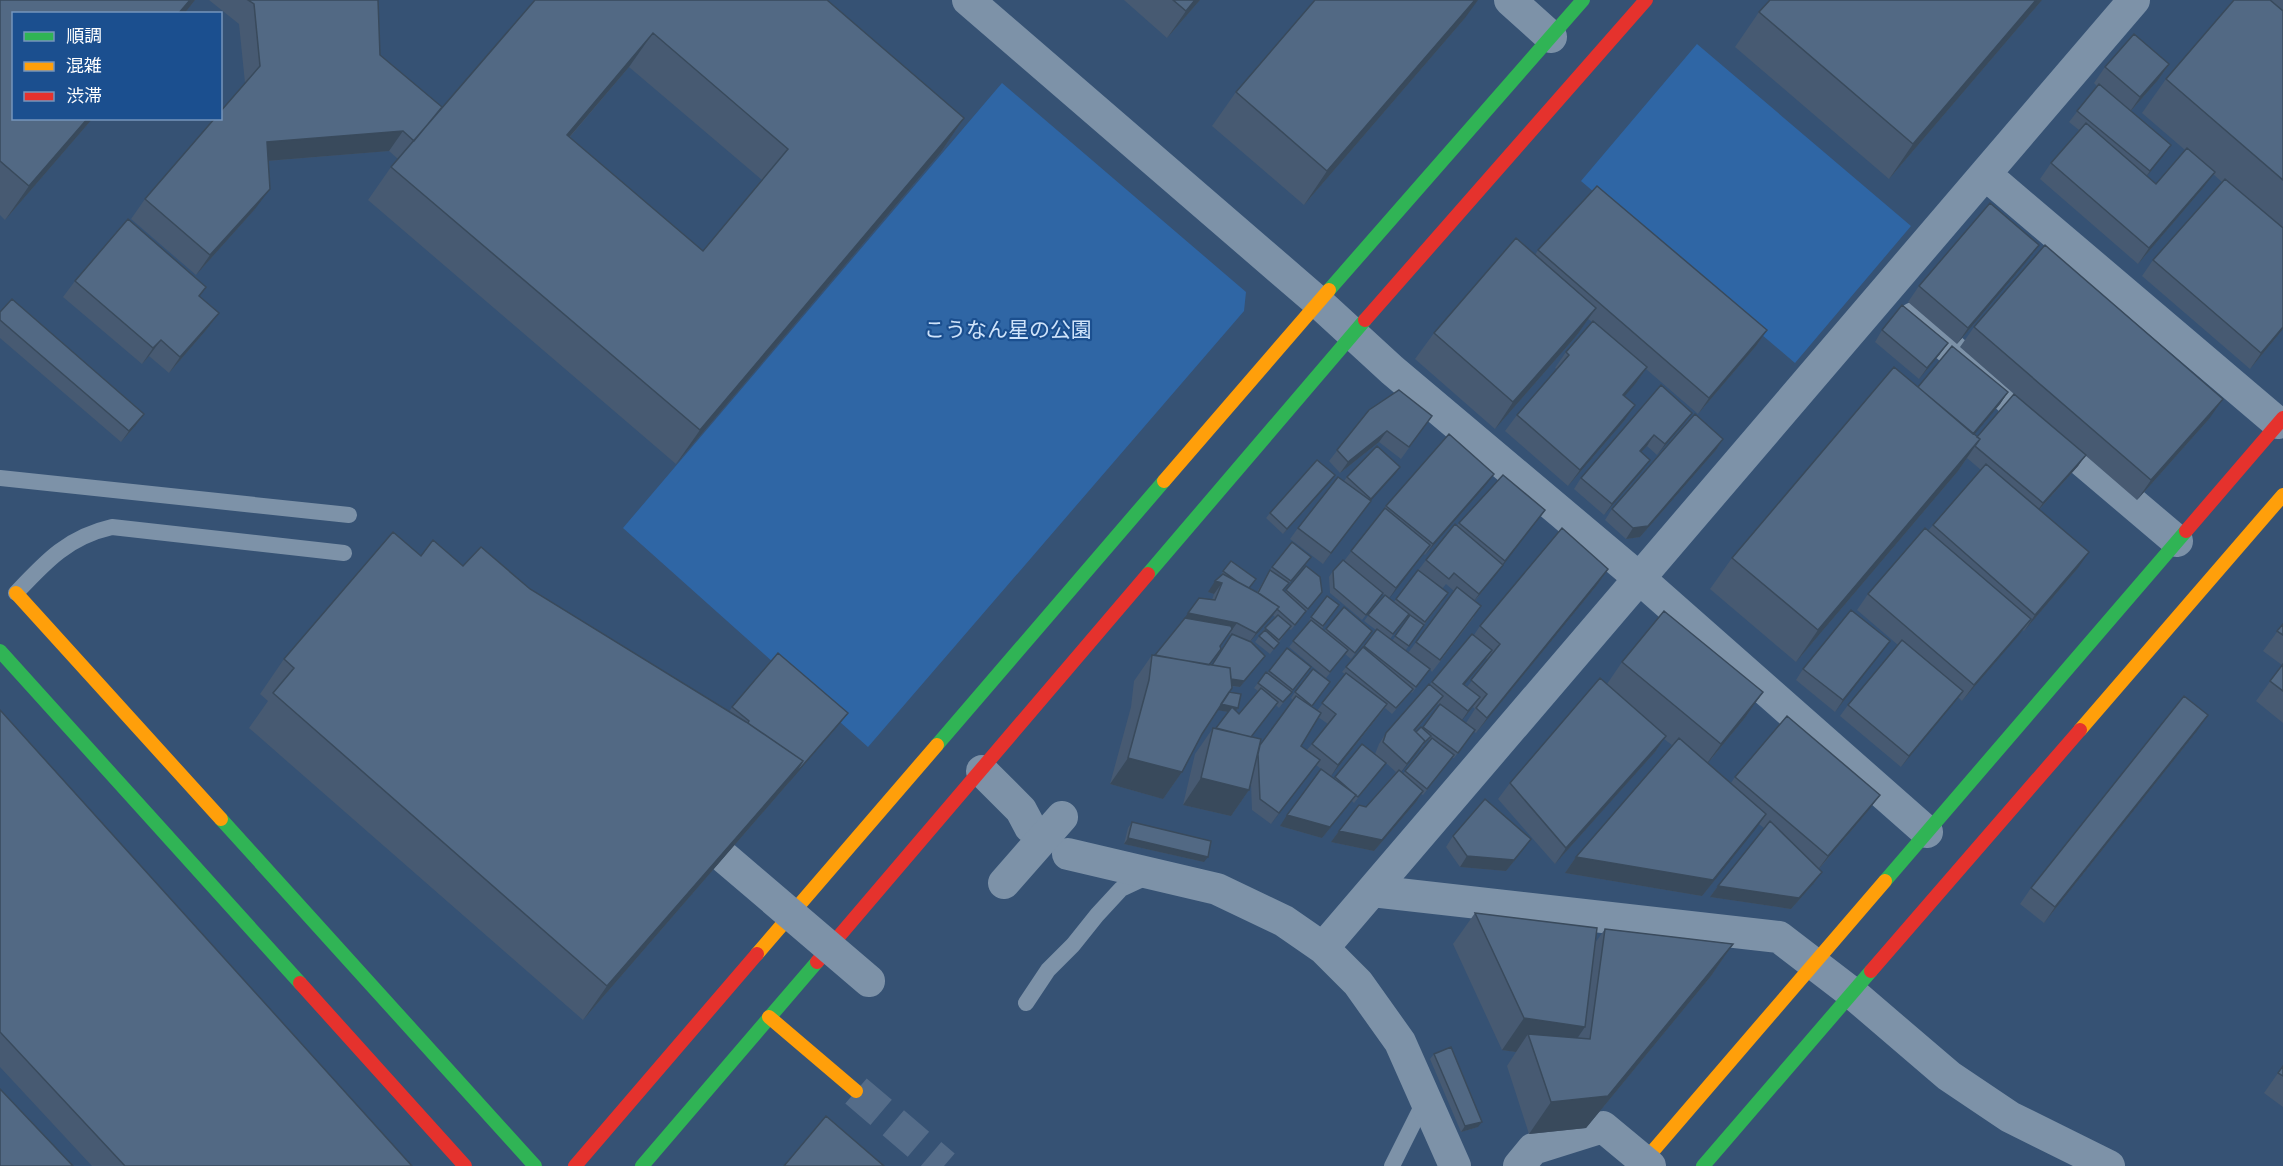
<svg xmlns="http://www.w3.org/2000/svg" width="2283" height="1166" font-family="Montserrat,'Noto Sans JP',sans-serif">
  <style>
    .green { fill: #2f66a5 }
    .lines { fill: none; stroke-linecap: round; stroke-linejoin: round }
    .secondary-tunnel { stroke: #546c89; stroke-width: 33; stroke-dasharray: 33 16; stroke-linecap: butt }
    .lane { stroke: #7d92a8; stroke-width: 16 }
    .street { stroke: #7d92a8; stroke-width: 32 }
    .fast { stroke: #30b455; stroke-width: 14 }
    .slow { stroke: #ff9f0a; stroke-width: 14 }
    .jam { stroke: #e5322d; stroke-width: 14 }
    .street-bridge { stroke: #7d92a8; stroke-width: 32 }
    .wall { fill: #475a72; fill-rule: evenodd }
    .shaded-wall { fill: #394a5c }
    .building { fill: #526984; stroke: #394a5c; stroke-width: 1.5; fill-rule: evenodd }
    .labels { text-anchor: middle; stroke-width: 4.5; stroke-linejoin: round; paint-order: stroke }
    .park-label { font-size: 21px; fill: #cfe3fa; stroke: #1b4f8f }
  </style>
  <rect width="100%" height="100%" fill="#365274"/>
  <!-- green -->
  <path class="green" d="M1697,44L1911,226L1795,363L1581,181Z
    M1002,83L1246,292L1244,311L868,747L623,528Z"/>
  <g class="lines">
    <!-- secondary-tunnel -->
    <path class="secondary-tunnel" d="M856,1091L944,1166"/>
    <!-- lane -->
    <path class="lane" d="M0,478L349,515
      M16,593C46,561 68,537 112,527L344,553
      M1026,1003L1048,970L1073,945L1097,915L1121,889L1151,875
      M1392,1166L1425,1100"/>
    <!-- street -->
    <path class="street" d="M968,0L1318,302L1392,370L1639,578L1927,832
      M1510,0L1551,37
      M1985,174L2278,423
      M1914,318L2177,541
      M982,771L1021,810L1030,827
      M1068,854L1217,889L1284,921L1323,948L1358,983L1400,1042L1455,1166
      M1372,891L1779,937L1852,993L1949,1076L2010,1117L2109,1166
      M1323,948L2134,0"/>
    <!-- fast -->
    <path class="fast" d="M1329,290L1583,0
      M1148,574L1365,320
      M0,651L300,983
      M937,745L1164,481
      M221,819L535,1166
      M1885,881L2186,531
      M642,1166L817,962
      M1703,1166L1871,971"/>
    <!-- slow -->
    <path class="slow" d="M1164,481L1329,290
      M16,593L221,819
      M2080,730L2283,495
      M757,954L937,745
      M769,1017L856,1091
      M1640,1166L1885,881"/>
    <!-- jam -->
    <path class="jam" d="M1365,320L1646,0
      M2186,531L2283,418
      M817,962L1148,574
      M1871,971L2080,730
      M300,983L465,1166
      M575,1166L757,954"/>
    <!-- street-bridge -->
    <path class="street-bridge" d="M725,858L869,981
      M1004,883L1062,817
      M1519,1166L1533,1149L1603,1127L1650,1166"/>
  </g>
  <!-- wall -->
  <path class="wall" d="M0,0H195L184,14H14V118H93L5,220L0,215Z
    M209,0H378L380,55L442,107L535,0L964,118L941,152L676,464L368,200L391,167L398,159L389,151L268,161L255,209L196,275L131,219L145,199L245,83L239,24ZM629,67L762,180L703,251L570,137Z
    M1124,0H1200L1167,38Z
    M1770,0H2042L1889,179L1735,47L1759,12Z
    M2234,0H2283V329L2250,369L2142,276L2153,260L2222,182L2213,174L2203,188L2138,264L2040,179L2051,163L2079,130L2069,122L2097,86L2094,83L2105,67L2169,64L2158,80L2131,111L2171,145L2147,176L2156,184L2185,150L2142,113L2166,79Z
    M1465,18L1304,205L1212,126L1236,92Z
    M2039,245L2027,261L1957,344L1908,302L1919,286Z
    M1538,250L1767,330L1756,346L1698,414L1646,369L1636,383L1624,396L1635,405L1624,421L1568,486L1505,431L1517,415L1557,369L1555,368L1566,352L1592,322L1588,319L1577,335L1495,429L1415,359L1434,333L1535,255Z
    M75,281L206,287L199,296L219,313L207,329L169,373L149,356L142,364L63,297Z
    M0,312L144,414L136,425L121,442L0,338Z
    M1974,327L2209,419L2137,500L2085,455L2078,466L2039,510L2078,568L2024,631L2023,630L1962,701L1958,697L1901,767L1840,716L1848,705L1898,645L1857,610L1868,594L1928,531L1933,525L1981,470L1967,458L1958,471L1796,662L1710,589L1732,558L1918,387L2008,392L2000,404L1974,435L1977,437L2014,394L1960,347Z
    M1882,330L1940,354L1919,379L1875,342Z
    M1369,410L1432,416L1401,459L1379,442L1340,473L1329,461Z
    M1692,413L1684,424L1657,455L1647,446L1641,452L1650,460L1642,471L1604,515L1574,489L1581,478Z
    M1723,439L1716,450L1640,537L1626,539L1605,520L1612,509Z
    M1400,467L1370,501L1363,512L1323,564L1290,539L1298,528L1344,481L1347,477Z
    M1331,481L1283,534L1266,518L1270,513Z
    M1486,485L1425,555L1424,554L1389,598L1394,602L1426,560L1459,523L1545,510L1475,601L1474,617L1432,672L1430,669L1412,693L1411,692L1392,714L1385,708L1331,776L1334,779L1362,744L1375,754L1379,744L1386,733L1474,635L1480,626L1608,569L1597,585L1476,733L1474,732L1454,758H1452L1423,795L1421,794L1416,802L1374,851L1331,842L1339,831L1366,807L1396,772L1386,763L1354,803L1352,801L1322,838L1280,826L1324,771L1316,765L1271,824L1252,810L1251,783L1249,790L1231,816L1183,805L1195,754L1213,728H1216L1228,712L1218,710L1202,734L1182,772L1163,799L1110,784L1131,707L1134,681L1152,655H1155L1212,600L1214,594L1208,592L1231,561L1249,588L1257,592L1272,567L1311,557L1283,591L1285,592L1306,566L1318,597L1291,630L1289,629L1270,654L1255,642L1265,628L1275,617L1273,615L1251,641L1265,656L1240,687L1231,686L1229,692L1238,708L1236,711L1239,714L1258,691L1254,688L1258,683L1267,673L1287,648L1311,667L1279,708L1276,705L1251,737L1260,745L1293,700L1291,698L1295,692L1326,688L1311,707L1317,711L1345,674L1342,672L1346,667L1376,630L1364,621L1384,595L1383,594L1362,620L1330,593L1329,577L1333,571L1344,561L1386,506ZM1446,584L1454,591L1408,653L1405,651L1424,625L1444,599L1442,589ZM1407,616L1409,618L1392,641L1390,639ZM1228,634L1231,635L1212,665H1210L1220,646ZM1486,658L1488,660L1467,687L1464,685ZM1438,704L1439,705L1422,728L1416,732L1415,731ZM1473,707L1475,709L1466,723L1462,720ZM1318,717L1328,724L1307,750L1301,746ZM1428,740L1430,741L1403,774L1401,772Z
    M421,556L463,566L530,589L729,712L732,707L836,728L583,1020L249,728L268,701L260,694L284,659Z
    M1339,605L1322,629L1324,631L1344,607L1368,637L1351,659L1345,654L1326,678L1289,647L1308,623L1311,617Z
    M2283,624V723L2256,701L2282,665L2263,651Z
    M1890,641L1835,712L1796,680L1803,669Z
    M1622,662L1763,692L1744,719L1708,763L1731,783L1735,777L1868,811L1819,869L1822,872L1814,883L1791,909L1710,897L1718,886L1764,828L1759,824L1702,896L1565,873L1576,857L1672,745L1664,739L1655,752L1555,864L1498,799L1510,783L1607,684Z
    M0,710L412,1166H92L0,1067Z
    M2197,731L2044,923L2020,904L2031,888Z
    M1132,822L1204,862L1124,844L1128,828Z
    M1453,836L1523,850L1506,871L1460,867L1446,847Z
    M1475,913L1595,943L1605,929L1733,944L1711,976L1586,1128L1529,1134L1507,1066L1516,1052L1502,1050L1453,944Z
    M1434,1054L1478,1127L1461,1132L1430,1059Z
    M2283,1066V1107L2264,1093Z"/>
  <!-- shaded-wall -->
  <path class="shaded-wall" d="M190,0H195L184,14H178Z
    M1195,0H1200L1167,38L1186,11Z
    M1475,0H1478L1465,18L1304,205L1327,171Z
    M2036,0H2042L1889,179L1913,144Z
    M653,33L629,67L543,168L567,135Z
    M2169,64L2158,80L2129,113L2140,97Z
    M88,118H93L5,220L29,186Z
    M964,118L941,152L676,464L700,430Z
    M403,131L389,151L253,162L267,142Z
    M2171,145L2163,156L2142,182L2150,171Z
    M2215,172L2203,188L2138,264L2149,248Z
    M270,189L255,209L196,275L210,255Z
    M2039,245L2027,261L1957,344L1968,328Z
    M1596,308L1577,335L1495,429L1513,402Z
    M219,313L207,329L169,373L180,357Z
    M2283,327V329L2250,369L2261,353Z
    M1767,330L1756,346L1698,414L1709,398Z
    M161,340L149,356L142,364L153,348Z
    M1948,343L1940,354L1919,379L1927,368Z
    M1647,367L1636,383L1612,411L1623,395Z
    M2008,392L2000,404L1964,447L1971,436Z
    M2223,399L2209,419L2137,500L2151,480Z
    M1635,405L1624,421L1568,486L1580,470Z
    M1692,413L1684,424L1657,455L1665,444Z
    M144,414L136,425L121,442L129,431Z
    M1387,431L1379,442L1340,473L1348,462Z
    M1654,435L1647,446L1632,462L1640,451Z
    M1723,439L1716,450L1640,537L1626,539L1633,528Z
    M1980,439L1958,471L1796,662L1818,630Z
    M2086,455L2078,466L2035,514L2043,503Z
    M1650,460L1642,471L1604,515L1612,504Z
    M1400,467L1396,473L1367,505L1371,499Z
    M1494,474L1486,485L1425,555L1433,544Z
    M1335,475L1331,481L1283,534L1287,529Z
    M1371,501L1363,512L1323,564L1331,553Z
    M1545,510L1495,576L1471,605L1479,594Z
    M1430,545L1422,556L1389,599L1396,588Z
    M2089,552L2078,568L2024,631L2035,615Z
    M1608,569L1597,585L1476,733L1487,718Z
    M1215,581L1222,583L1214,594L1208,592Z
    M1279,607L1271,618L1248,644L1256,633Z
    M1188,613L1237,623L1229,634L1180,624Z
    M2031,619L2019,635L1962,701L1974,685Z
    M1890,641L1882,652L1835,712L1843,700Z
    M1492,650L1484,661L1456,695L1463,684Z
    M1265,656L1240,687L1201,681Z
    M1963,691L1955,702L1901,767L1909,756Z
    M1763,692L1744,719L1702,770L1721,744Z
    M1443,696L1435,707L1406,741L1414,730Z
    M1480,697L1472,708L1460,723L1468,711Z
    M1221,704L1238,708L1234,713L1217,710Z
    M1387,704L1379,715L1331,776L1338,765Z
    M848,713L836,728L583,1020L607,986L803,761Z
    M2208,715L2197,731L2044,923L2055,907Z
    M1666,736L1655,752L1555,864L1566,848Z
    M1425,741L1418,752L1399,775L1407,764Z
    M1128,758L1182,772L1163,799L1110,784Z
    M1320,760L1312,771L1271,824L1279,813Z
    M1201,778L1249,790L1231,816L1183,805Z
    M1423,791L1416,802L1374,851L1331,842L1339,831Z
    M1356,795L1348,806L1322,838L1280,826L1287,815Z
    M1880,795L1868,811L1816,872L1828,856Z
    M1766,814L1755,830L1702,896L1565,873L1576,857Z
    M1128,838L1208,857L1204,862L1124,844Z
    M1531,839L1523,850L1506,871L1460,867L1467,856Z
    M1822,872L1814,883L1791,909L1710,897L1718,886Z
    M1733,944L1711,976L1586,1128L1529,1134L1551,1102Z
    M1524,1018L1585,1027L1563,1059L1528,1034L1516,1052L1502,1050Z
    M1482,1122L1478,1127L1461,1132L1465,1126Z"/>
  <!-- building -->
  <path class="building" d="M0,0H190L178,14H14V118H88L29,186L0,161Z
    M248,0H378L380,55L442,107L414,141L403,131L267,142L270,189L210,255L145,199L215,118H220V112L260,66L254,4Z
    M535,0H827L964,118L700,430L391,167ZM653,33L788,149L703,251L567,135Z
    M1173,0H1195L1186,11Z
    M1315,0H1475L1327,171L1236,92Z
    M1770,0H2036L1913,144L1759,12Z
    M2234,0H2270L2283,11V180L2166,79Z
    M2134,34L2169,64L2140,97L2105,67Z
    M2099,84L2171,145L2150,171L2077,111Z
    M2086,123L2156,184L2187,148L2215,172L2149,248L2051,163Z
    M2225,179L2283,228V327L2261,353L2153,260Z
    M1597,186L1767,330L1709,398L1538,250Z
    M1990,203L2039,245L1968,328L1919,286Z
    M128,219L206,287L199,296L219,313L180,357L161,340L153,348L75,281Z
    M1516,238L1596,308L1513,402L1434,333Z
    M2045,245L2223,399L2151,480L1974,327Z
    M12,299L144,414L129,431L0,320V312Z
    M1902,305L1948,343L1927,368L1882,330Z
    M1593,321L1647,367L1623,395L1635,405L1580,470L1517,415L1569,355L1566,352Z
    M1952,346L2008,392L1973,434L1918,387Z
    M1894,367L1980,439L1818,630L1732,558Z
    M1661,385L1692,413L1665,444L1654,435L1640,451L1650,460L1612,504L1581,478Z
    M1399,390L1432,416L1409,447L1387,431L1348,462L1337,450L1369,410Z
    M2014,394L2086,455L2043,503L1975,446L1980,439L1977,437Z
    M1695,414L1723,439L1648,526L1633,528L1612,509Z
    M1449,434L1494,474L1433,544L1386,506Z
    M1377,446L1400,467L1371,499L1347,477Z
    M1317,460L1335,475L1287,529L1270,513Z
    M1986,464L2089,552L2035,615L1933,525Z
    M1503,475L1545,510L1505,561L1459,523Z
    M1338,477L1371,501L1331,553L1298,528Z
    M1385,508L1430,545L1396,588L1351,551Z
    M1455,524L1503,565L1479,594L1454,573L1449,579L1426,560Z
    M1562,528L1608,569L1487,718L1476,708L1487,694L1471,680L1500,644L1480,626Z
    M1925,528L2031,619L1974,685L1868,594Z
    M393,532L421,556L433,540L463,566L481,547L530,589L746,722L803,761L607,986L273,693L294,668L284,659Z
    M1292,542L1311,557L1291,581L1272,567Z
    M1343,560L1383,593L1366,615L1334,588L1333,571Z
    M1231,561L1256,579L1249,588L1238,582L1223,571Z
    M1306,566L1320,577L1322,592L1308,609L1286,590Z
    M1270,570L1289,583L1283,590L1306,611L1295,625L1277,609L1279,607L1258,593Z
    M1418,570L1448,593L1425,622L1396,599Z
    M1223,574L1260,594L1279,607L1256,633L1237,623L1188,613L1199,598L1215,600L1222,583L1215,581Z
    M1457,587L1481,606L1440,660L1416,642Z
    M1385,595L1409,614L1393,634L1368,615Z
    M1327,596L1339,605L1323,626L1311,617Z
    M1344,607L1372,631L1355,653L1326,629Z
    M1851,610L1890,641L1843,700L1803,669Z
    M1664,611L1763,692L1721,744L1622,662Z
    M1278,615L1291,626L1279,640L1265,628Z
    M1410,615L1424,625L1409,646L1395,636Z
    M1185,618L1231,626L1232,629L1220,646L1221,649L1209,665L1155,655Z
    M1311,620L1348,650L1330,672L1293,641Z
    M2283,624V635L2277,631Z
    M1377,629L1430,669L1416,687L1364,646Z
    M1265,630L1279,643L1274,649L1259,636Z
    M1232,634L1251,642L1265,656L1244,681L1231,679L1230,668L1212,665Z
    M1472,634L1492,650L1463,684L1480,697L1468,711L1432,682Z
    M1902,640L1963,691L1909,756L1848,705Z
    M1363,647L1413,689L1396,708L1346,667Z
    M1287,648L1311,667L1293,690L1269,671Z
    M778,653L848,713L790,780L803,761L748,723L749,721L732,707Z
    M1152,655L1230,668L1232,688L1202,734L1182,772L1128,758L1149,680Z
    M2283,664V691L2270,681Z
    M1313,669L1330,682L1312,706L1295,692Z
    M1266,672L1292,692L1283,702L1258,683Z
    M1346,673L1387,704L1338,765L1312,744L1336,714L1322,703Z
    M1600,678L1666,736L1566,848L1510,783Z
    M1429,684L1443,696L1414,730L1425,741L1407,764L1383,742L1386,733Z
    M1261,688L1278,702L1251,737L1216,728L1232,707L1239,714Z
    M1229,692L1241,694L1238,708L1221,704Z
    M1296,696L1321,713L1301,746L1320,760L1279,813L1260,799L1258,754L1260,745Z
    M2184,696L2208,715L2055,907L2031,888Z
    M1440,704L1475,730L1458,753L1423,727Z
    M0,710L412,1166H125L0,1032Z
    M1787,716L1880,795L1828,856L1735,777Z
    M1421,727L1431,736L1423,744L1425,741L1416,732Z
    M1213,728L1261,739L1249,790L1201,778Z
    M1432,738L1454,755L1427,789L1405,771Z
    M1679,738L1766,814L1713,880L1576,857Z
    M1362,744L1386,763L1358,797L1335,777Z
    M1321,769L1356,795L1330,827L1287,815Z
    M1399,770L1423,791L1382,840L1339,831L1359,805L1366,807Z
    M1485,799L1531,839L1514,860L1467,856L1453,836Z
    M1770,821L1822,872L1799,898L1718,886Z
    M1132,822L1211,841L1208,857L1128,838Z
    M1475,913L1597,928L1585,1027L1524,1018Z
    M1605,929L1733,944L1608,1096L1551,1102L1528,1034L1590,1039Z
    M1451,1047L1482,1122L1465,1126L1434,1054Z
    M2283,1066V1076L2278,1073Z
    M0,1089L73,1166H0Z
    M826,1116L884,1166H784Z"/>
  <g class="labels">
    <!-- park labels -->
    <g class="park-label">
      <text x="1008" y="337">こうなん星の公園</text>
    </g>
  </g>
  <!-- legend -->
  <rect x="12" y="12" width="210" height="108" fill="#1b4f8f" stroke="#7695bc" stroke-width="1.5"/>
  <rect x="24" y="32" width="30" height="9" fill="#30b455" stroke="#7695bc" stroke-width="1.5"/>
  <text x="66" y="42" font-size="18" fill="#ffffff">順調</text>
  <rect x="24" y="62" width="30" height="9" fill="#ff9f0a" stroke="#7695bc" stroke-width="1.5"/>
  <text x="66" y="72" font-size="18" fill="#ffffff">混雑</text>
  <rect x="24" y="92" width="30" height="9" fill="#e5322d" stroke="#7695bc" stroke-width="1.5"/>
  <text x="66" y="102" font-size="18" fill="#ffffff">渋滞</text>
</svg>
